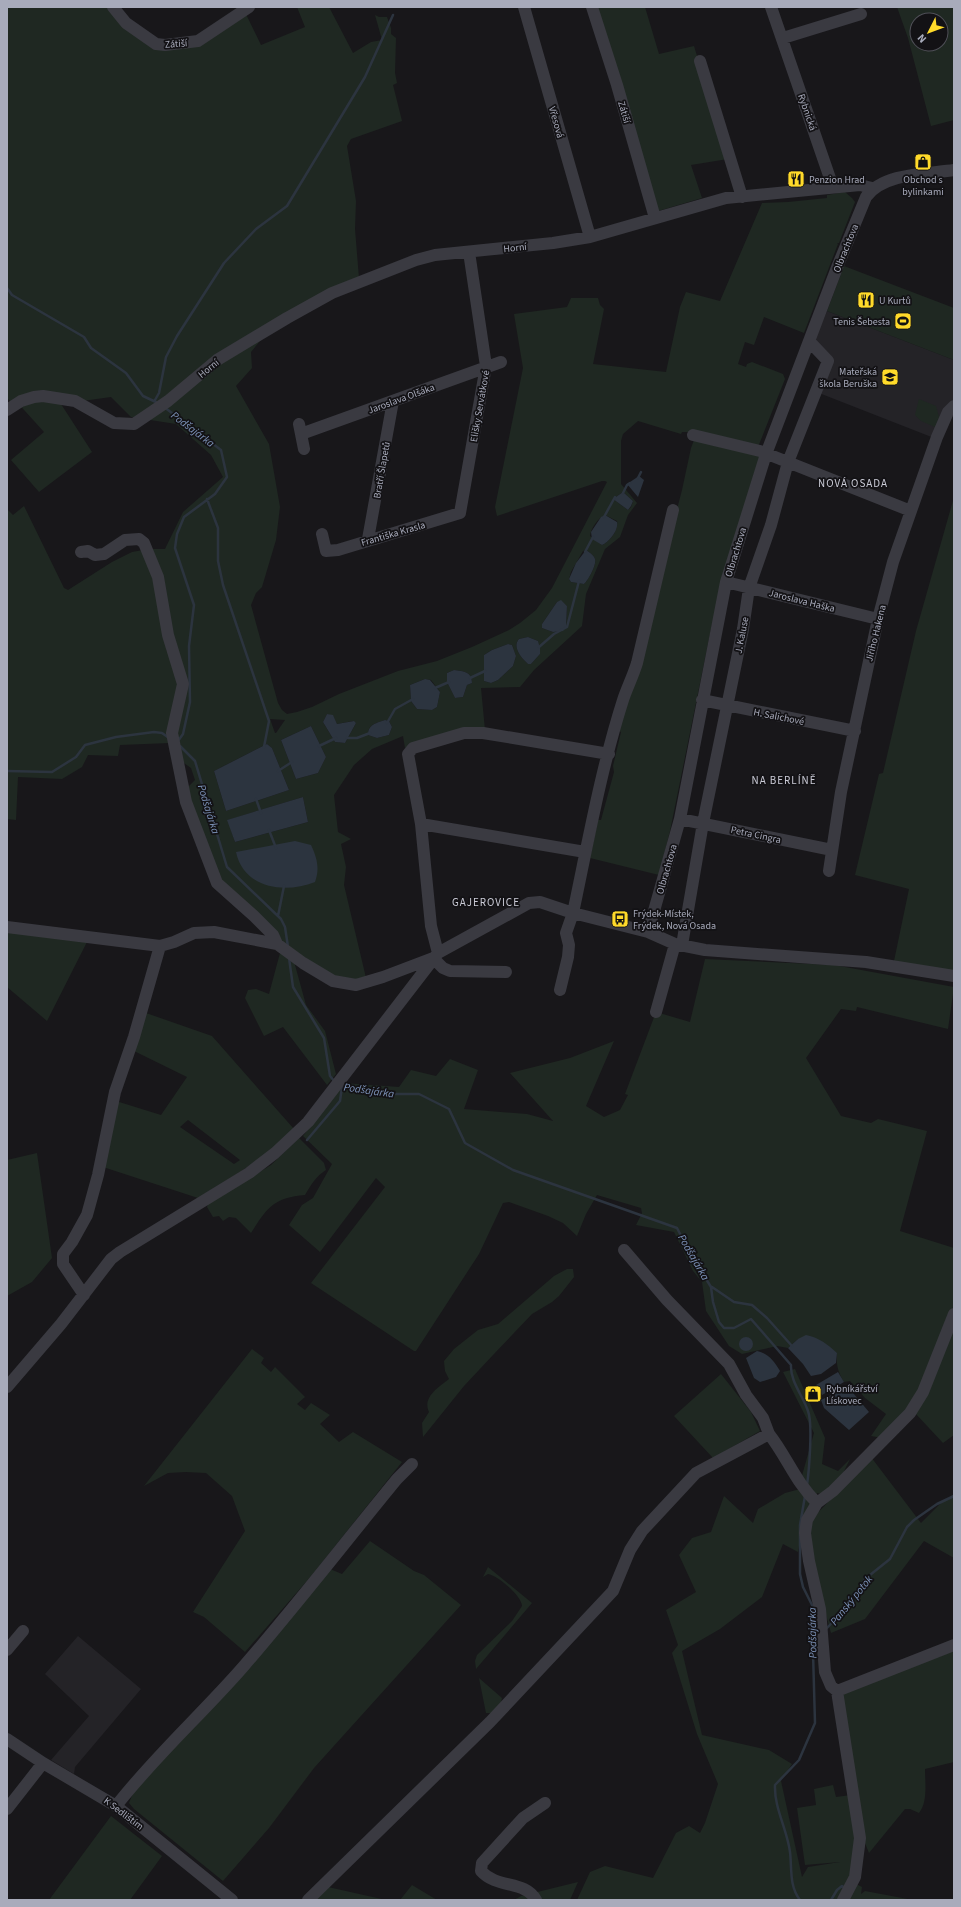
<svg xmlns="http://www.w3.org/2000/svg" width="961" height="1907" font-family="'Source Sans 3',sans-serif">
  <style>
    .built { fill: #242327 }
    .green { fill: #1f2822; fill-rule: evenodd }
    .water { fill: #2c343f }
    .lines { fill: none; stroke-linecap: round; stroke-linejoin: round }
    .stream { stroke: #2c343f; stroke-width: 2.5 }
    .minor { stroke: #3a3a41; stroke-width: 12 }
    .labels { text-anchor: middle; stroke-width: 3.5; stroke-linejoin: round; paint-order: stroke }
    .street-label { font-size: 10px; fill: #a8abbb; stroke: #131215 }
    .poi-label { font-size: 10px; fill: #a8abbb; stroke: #131215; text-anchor: start }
    .water-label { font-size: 11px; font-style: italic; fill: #7d93b9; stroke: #131215 }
    .neighbourhood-label { font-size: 11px; letter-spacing: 1px; fill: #cacbd6; stroke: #131215 }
  </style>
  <rect width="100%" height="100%" fill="#18171a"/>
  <!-- built -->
  <path class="built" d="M827,311L954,360V403L934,438L819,393L831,360L815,339Z
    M78,1636L141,1689L75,1767L74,1774L51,1760L89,1716L45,1674Z"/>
  <!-- green -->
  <path class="green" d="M7,7H118L127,21L158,42L195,38L214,29L244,10L261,45L305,27L297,7H329L353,53L371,42L382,40L375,15L379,17H387L391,28V34L396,38L395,73L397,83L393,85L402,121L351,139L347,146L356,201L355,229L359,278L279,318L251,352L252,368L236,386L269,444L280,507L276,540L262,587L256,593L251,605L278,703L282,710L287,714L297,712L312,707L339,694L398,671L437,661L472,647L509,630L520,623L536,610L552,588L607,482L605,481H602L497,516L495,507L523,368L514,314L567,307L571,298H598L600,305L604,309L593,364L666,372L680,307L686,292L720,301L762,203L788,202L827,198V195L845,192L852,198L855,202L839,243H837L838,244L804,333L764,317L754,345L745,342L738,364L746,367L747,364L752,362L783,374L785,379L758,447L695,432H682L681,434L638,421L623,434L621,441V484L637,503L628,515L620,537L605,549L586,594L582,626L534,670L520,687L481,688L485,730L453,733L405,748L403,736L372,749L354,765L334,795L338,832L351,839L341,844L346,867L344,885L367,982L338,981L300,958L295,965L306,1005L325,1031L336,1074L327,1085L283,1027L264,1036L245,998L248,990L256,989L269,994L280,953L277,943L260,924L215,884L190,819L193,809L186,789L195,780L191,768L181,761L170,743L120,745L118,756L88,755L82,767L62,779L18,777L16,820L7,819V509L13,515L24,506L64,588L68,590L112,562L132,552L143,550L154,578L167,652C179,633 157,569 149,549H165L183,512L223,477L211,455L176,424L131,417L111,397L61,404L92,452L39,492L11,460L44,432L15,400L11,402L7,398ZM623,492L633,501L631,507L628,510L613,499ZM605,515L617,521C619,530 609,542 602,545L590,536C591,528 598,518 605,515ZM586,550C589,552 594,555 595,559C597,564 588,581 584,584L571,582L569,579L571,572L583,551ZM561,601L567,606L566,627L562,631L553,632L542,628V624L557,602ZM528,637L538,641L540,654L531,664H528C521,658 512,647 519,639ZM508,644L512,645L516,656L513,666L498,680L491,683L484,681V655L492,650ZM454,670C464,671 472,672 472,683L467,685L463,697L455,698L447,682V673ZM425,679L431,680L440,692L437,707L432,710L417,709L411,701L410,685ZM327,714L333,716L337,724L353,721L356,723L345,743L335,742L323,722ZM270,719L285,720L276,733H275ZM385,720L389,721L392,727L389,735L377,738L368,735C368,724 377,723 385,720ZM311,726L326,757L318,773L296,779L281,740ZM267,744L272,748L289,790L226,811L214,771ZM303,797L308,822L235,842L228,820Z
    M595,7H645L659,54L694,46L728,159L691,165L702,198L655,212Z
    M897,7H954V120L931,126L908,38ZM917,20H941V44H917Z
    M844,266L954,308V360L827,311Z
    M919,399L936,406L939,417L935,427L921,421L915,415Z
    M694,440L760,456L712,624L670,831L659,875L590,858L598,820H601L614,772L613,766L621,732L619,731L682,490L691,448Z
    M954,497V971L894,961L909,889L855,875L879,774L883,773L916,631Z
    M7,931L88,940L47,1021L7,987Z
    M705,959L834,965L954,987L948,1029L857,1007L856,1011L841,1009L806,1058L841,1116L871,1123L878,1119L927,1131L900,1231L954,1248V1305L916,1400L882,1438L871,1436L886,1414L865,1398L850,1381L844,1382C838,1372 836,1365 837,1353L798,1339L788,1348L777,1346L742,1354L729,1346L706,1311L702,1282L693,1271L674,1232L636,1225L642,1213L641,1208L597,1195L586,1214L577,1236L563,1223L548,1216L509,1202L503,1203L479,1254L416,1351H414L311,1283L385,1187L376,1178L320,1252L289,1225L302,1205L313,1198L332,1164L303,1136L343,1083L399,1087L411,1070L436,1076L450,1059L478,1070L464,1109L527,1114L553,1121L510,1073L570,1058L614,1041L586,1106L604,1117L620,1110L628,1095L625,1094L656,1012L690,1022Z
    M146,1013L212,1036L294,1129C273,1154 226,1180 198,1198L103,1167L116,1101L161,1115L187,1077L134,1051ZM188,1120L240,1160L234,1164L180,1127Z
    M299,1138L324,1163L326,1170C316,1176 311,1185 305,1195C273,1198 267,1208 251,1233L236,1218L229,1217L223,1221L219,1216L213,1217L207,1207L208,1204L271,1165Z
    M37,1153L52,1258L32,1282L7,1296V1160Z
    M567,1269H573L574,1277L559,1296L552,1302L532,1314L493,1355L464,1386L423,1437L422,1423L429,1412C422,1397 439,1387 449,1379L445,1371L444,1361L454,1349L478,1330L498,1324L554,1276Z
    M954,1325V1435L943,1443L915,1413Z
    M252,1349L264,1358L261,1363L271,1372L275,1367L305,1397L297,1404L305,1410L311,1403L330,1415L320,1424L339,1442L353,1432L402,1462L312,1575L245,1652L204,1617L193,1612L245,1531L232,1496L206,1473L186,1472L168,1473L144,1486Z
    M795,1369L825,1438L822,1464L838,1471L850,1459L844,1471L845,1475L821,1494L817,1493L802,1528L798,1552L783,1544L762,1597L720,1629L682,1651L702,1735L769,1750L792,1764L781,1781L802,1877L808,1867L840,1862L805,1865L797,1808L816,1805L814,1789L833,1785L836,1797L851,1795L857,1834L854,1883L862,1887L861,1894L865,1891L913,1900H577L590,1872L605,1866L653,1878L676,1833L689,1826L700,1833L705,1823L718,1784L697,1734L672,1653L678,1645L666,1610L696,1592L679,1555L692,1538L711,1532L724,1496L753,1523L758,1509L785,1493L804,1488L801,1479L814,1433L783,1372Z
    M721,1374L751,1412L760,1431L713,1458L674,1416Z
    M871,1457L921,1523L942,1502L954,1494V1558L924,1541L865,1619L831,1633L810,1557L809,1522Z
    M370,1541L414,1571L424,1575L461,1605L314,1768L269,1828L223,1881L134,1809L129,1803L133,1793L330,1569L342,1574Z
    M488,1567L532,1603L476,1669L475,1661L477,1655L512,1621L522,1606C522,1596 497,1575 488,1574L483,1577Z
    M954,1651V1762L925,1769C925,1783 928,1802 919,1813L910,1809H905L869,1853L863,1838L841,1698L846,1690Z
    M479,1678L502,1698L500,1707L494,1713H486Z
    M111,1816L162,1856L130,1900H49Z
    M578,1882L570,1900H514L521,1896Z
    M412,1885L437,1900H400Z
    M328,1887L386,1900H315Z"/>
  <!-- water -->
  <path class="water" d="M639,476L644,480L638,497L627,484Z
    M623,492L633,501L631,506L628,510L613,499Z
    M605,515L617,522C619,530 609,542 602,545L592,539L591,532L601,517Z
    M586,550C589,552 594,555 595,559C597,564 588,581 584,584L571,582L569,579L576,563Z
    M561,600L567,606L566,627L563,631L553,632L542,628V624L557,602Z
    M528,637L538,641L540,648V654L531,664H528C521,658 512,647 519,639Z
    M508,644L512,645L516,656L513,666L498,680L491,683L484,681V655L492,650Z
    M454,670C464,671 472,672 472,683L467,685L463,697L455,698L447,682V673Z
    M425,679L430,680L440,692L437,707L432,710L417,709L411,701L410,685Z
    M327,714L333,715L337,724L354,721L356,723L345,743L335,742L323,722Z
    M385,720L389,721L392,727L389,735L377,738L368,735C368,724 377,723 385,720Z
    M311,726L326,757L318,773L296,779L281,740Z
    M267,744L272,748L289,790L226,811L214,771Z
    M303,797L308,822L235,842L227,820Z
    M295,841L311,845C317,858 320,868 315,882C285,894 244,889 236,852Z
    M806,1335C820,1338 827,1344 837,1353L836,1363L821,1374L811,1376L803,1364L788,1348L798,1339Z
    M739 1344a7 7 0 1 1 14 0a7 7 0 1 1-14 0Z
    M757,1351C768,1353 775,1362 780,1371L776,1377L760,1382L754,1378L746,1358Z
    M838,1372L844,1382L822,1395L816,1385Z
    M848,1387L869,1412L849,1430L824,1408L821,1400Z"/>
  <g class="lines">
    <!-- stream -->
    <path class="stream" d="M7,288L12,295L84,337L91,348L126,373L143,396L158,403
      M155,400L159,393L166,357L177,336L224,263L256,229L287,206L365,77L393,15
      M164,407L221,450L227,477L215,494L184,517L177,534L175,548L194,605L189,646L190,702L183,734L178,741
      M638,478L641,472
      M623,493L627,485L630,483
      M207,499L218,528V561L223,585L269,721L264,747
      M604,517L615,497
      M585,552L593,537
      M539,647L554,634L567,627L579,581
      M470,678L485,671
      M435,688L449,682
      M387,723L395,709L413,699
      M347,738H357L370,733
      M180,746L195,761L227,867L281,919L285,927L288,947
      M319,746L336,738
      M7,771L52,772L76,757L85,745L116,737L154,732L162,733L169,738
      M278,771L292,762
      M256,799L261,813
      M269,830L276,848
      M278,916L284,886
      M289,958L293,987L324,1038L330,1076L335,1082
      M340,1086H352L381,1094H419L449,1109L465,1143L513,1170L677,1228L690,1253L711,1287L713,1302L719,1322L724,1328H734L751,1319L791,1365C790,1381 803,1396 808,1411C813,1424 809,1471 807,1485
      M307,1140L340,1101L342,1087
      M712,1287L734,1302L752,1305L767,1318L792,1346
      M826,1629L845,1609L865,1579L890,1559L907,1527L914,1520L937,1504L954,1496
      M800,1900C789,1886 792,1868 790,1852C787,1829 774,1808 775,1785L799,1760L815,1723L813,1652L811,1634L813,1607L803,1587L800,1574V1525L805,1496
      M831,1900L837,1890L842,1886L845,1888"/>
    <!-- minor -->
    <path class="minor" d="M113,7L126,23L156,44L165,45L198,41L249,7
      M524,7L590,237
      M592,7L617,85L655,218
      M771,7L833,187
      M783,38L861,14
      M700,61L742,197
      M7,410L21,401L34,397L43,396L75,401L114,423L134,424L168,401L217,360L287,318L332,293L416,260L435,255L553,243L590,237L726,198L860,185L872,188
      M299,424L304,449
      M301,434L501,362
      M693,435L760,451L911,511
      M322,534L326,551L338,550L460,513L486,366L469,252
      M368,539L393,401
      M81,552L88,551L95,555L104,554L125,540L139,539L144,543L158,577L168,635L183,684L172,733L186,802L217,883L254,916L273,935L277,944
      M726,582L878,619
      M702,700L855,731
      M680,819L832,850
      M421,824L585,852
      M829,871L841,792L878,619L893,562L937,437L948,412L954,406
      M7,927L160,946L174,942L194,933L214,932L277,944L303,963L333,981L356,985L383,977L433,958L443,968L450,971L506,972
      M648,932L680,819L726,582L766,454L838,265L866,197C883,173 926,174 954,170
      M682,945L703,823L743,629L749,588L771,525L788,462L828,361L809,341
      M438,953L431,926L421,824L408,754L413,748L464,733H483L609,754
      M560,990L568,957L569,945L566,933L573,913C588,842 601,769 623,700C627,688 633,676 637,663L673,510
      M656,1012L675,944
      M624,1250L667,1300L729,1364L746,1395L763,1418L769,1434
      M84,1295L63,1264V1254L72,1242L87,1215L98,1175L115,1092L134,1037L160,946
      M7,1387L61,1324L111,1259L120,1252L249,1173L275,1153L308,1122L438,953L529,903L540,902L573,913L648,932L675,944L705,950L866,962L954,976
      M7,1650L23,1631
      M837,1691L954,1645
      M7,1739L43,1763L116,1806L232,1900
      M116,1806C155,1756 202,1714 243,1667C296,1606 346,1541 397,1479L412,1464
      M7,1809L43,1763
      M308,1900L490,1722L613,1591L630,1550L642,1531L696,1473L769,1434C787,1457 796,1483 817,1503
      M536,1900C525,1880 497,1889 481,1871L482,1863L523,1818L545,1803
      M843,1900L855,1877L860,1838L837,1691L831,1686L825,1672L820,1609L809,1561L805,1533L807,1520L817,1503L833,1491L910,1413L923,1392L954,1314"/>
  </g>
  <!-- icons -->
  <defs>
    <g id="shop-square" transform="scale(0.9)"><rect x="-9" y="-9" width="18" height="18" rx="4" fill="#ffda2a" stroke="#131215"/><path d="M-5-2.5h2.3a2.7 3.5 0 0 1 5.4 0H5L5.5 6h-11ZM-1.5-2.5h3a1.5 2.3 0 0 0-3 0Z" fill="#111"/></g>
    <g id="restaurant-square" transform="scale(0.9)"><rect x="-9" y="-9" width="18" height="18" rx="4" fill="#ffda2a" stroke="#131215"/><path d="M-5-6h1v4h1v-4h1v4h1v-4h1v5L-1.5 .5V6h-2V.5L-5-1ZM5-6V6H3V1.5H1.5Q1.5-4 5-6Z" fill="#111"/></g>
    <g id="stadium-square" transform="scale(0.9)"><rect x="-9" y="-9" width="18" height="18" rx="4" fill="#ffda2a" stroke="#131215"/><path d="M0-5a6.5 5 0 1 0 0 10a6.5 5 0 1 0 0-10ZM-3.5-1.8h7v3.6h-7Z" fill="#111"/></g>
    <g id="school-square" transform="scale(0.9)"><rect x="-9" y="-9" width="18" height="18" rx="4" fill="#ffda2a" stroke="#131215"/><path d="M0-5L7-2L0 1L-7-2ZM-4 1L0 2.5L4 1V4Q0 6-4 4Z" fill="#111"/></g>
    <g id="bus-square" transform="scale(0.9)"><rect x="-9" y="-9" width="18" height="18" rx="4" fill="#ffda2a" stroke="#131215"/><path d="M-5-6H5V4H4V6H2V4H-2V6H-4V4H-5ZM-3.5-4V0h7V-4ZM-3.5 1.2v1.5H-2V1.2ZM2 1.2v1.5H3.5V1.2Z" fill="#111"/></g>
  </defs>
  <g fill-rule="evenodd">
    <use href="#shop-square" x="923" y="162"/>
    <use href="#restaurant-square" x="796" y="179"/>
    <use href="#restaurant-square" x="866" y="300"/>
    <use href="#stadium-square" x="903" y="321"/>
    <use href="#school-square" x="890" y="377"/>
    <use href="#bus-square" x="620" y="919"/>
    <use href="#shop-square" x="813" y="1394"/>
  </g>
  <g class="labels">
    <!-- street labels -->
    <g class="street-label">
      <text transform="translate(176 43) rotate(-4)" y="4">Zátiší</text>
      <text transform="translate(625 112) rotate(74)" y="4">Zátiší</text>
      <text transform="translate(808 112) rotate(71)" y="4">Rybnická</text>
      <text transform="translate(557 122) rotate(74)" y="4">Vřesová</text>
      <text transform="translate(515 247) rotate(-6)" y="4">Horní</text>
      <text transform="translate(845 248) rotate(-68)" y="4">Olbrachtova</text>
      <text transform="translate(208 368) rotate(-39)" y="4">Horní</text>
      <text transform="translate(401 398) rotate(-20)" y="4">Jaroslava Olšáka</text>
      <text transform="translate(479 406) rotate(-80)" y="4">Elišky Servátkové</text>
      <text transform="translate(381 470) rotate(-80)" y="4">Bratří Šlapetů</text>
      <text transform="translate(393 533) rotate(-16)" y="4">Františka Krasla</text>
      <text transform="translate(735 552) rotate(-73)" y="4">Olbrachtova</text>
      <text transform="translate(802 600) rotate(14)" y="4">Jaroslava Haška</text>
      <text transform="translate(875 633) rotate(-76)" y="4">Jiřího Hakena</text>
      <text transform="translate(741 635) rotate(-79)" y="4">J. Kaluse</text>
      <text transform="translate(779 716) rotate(11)" y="4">H. Salichové</text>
      <text transform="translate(756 834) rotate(12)" y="4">Petra Cingra</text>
      <text transform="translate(666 869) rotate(-74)" y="4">Olbrachtova</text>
      <text transform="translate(124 1813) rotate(37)" y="4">K Sedlištím</text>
    </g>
    <!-- poi labels -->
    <g class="poi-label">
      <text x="809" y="183">Penzion Hrad</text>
      <text x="923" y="183" text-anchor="middle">Obchod s<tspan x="923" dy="12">bylinkami</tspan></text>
      <text x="879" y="304">U Kurtů</text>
      <text x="890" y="325" text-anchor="end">Tenis Šebesta</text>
      <text x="877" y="375" text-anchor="end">Mateřská<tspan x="877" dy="12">škola Beruška</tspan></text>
      <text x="633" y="917">Frýdek-Místek,<tspan x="633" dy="12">Frýdek, Nová Osada</tspan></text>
      <text x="826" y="1392">Rybníkářství<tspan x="826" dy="12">Lískovec</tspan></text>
    </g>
    <!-- water labels -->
    <g class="water-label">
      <text transform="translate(193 429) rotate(37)" y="4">Podšajárka</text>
      <text transform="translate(209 809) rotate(73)" y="4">Podšajárka</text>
      <text transform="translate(369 1090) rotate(8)" y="4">Podšajárka</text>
      <text transform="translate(694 1257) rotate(60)" y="4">Podšajárka</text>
      <text transform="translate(851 1600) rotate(-51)" y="4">Panský potok</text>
      <text transform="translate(812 1633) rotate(-91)" y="4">Podšajárka</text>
    </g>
    <!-- neighbourhood labels -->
    <g class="neighbourhood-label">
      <text x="853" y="487">NOVÁ OSADA</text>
      <text x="784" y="784">NA BERLÍNĚ</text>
      <text x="486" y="906">GAJEROVICE</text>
    </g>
  </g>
  <!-- border -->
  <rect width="961" height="1907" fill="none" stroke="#a8abbb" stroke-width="16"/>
  <!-- north arrow -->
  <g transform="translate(929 32) rotate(228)"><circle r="19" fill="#131215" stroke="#4f4f57"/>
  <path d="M0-3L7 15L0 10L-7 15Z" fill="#ffda2a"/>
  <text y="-6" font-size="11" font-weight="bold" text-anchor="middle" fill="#a8abbb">N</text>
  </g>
</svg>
